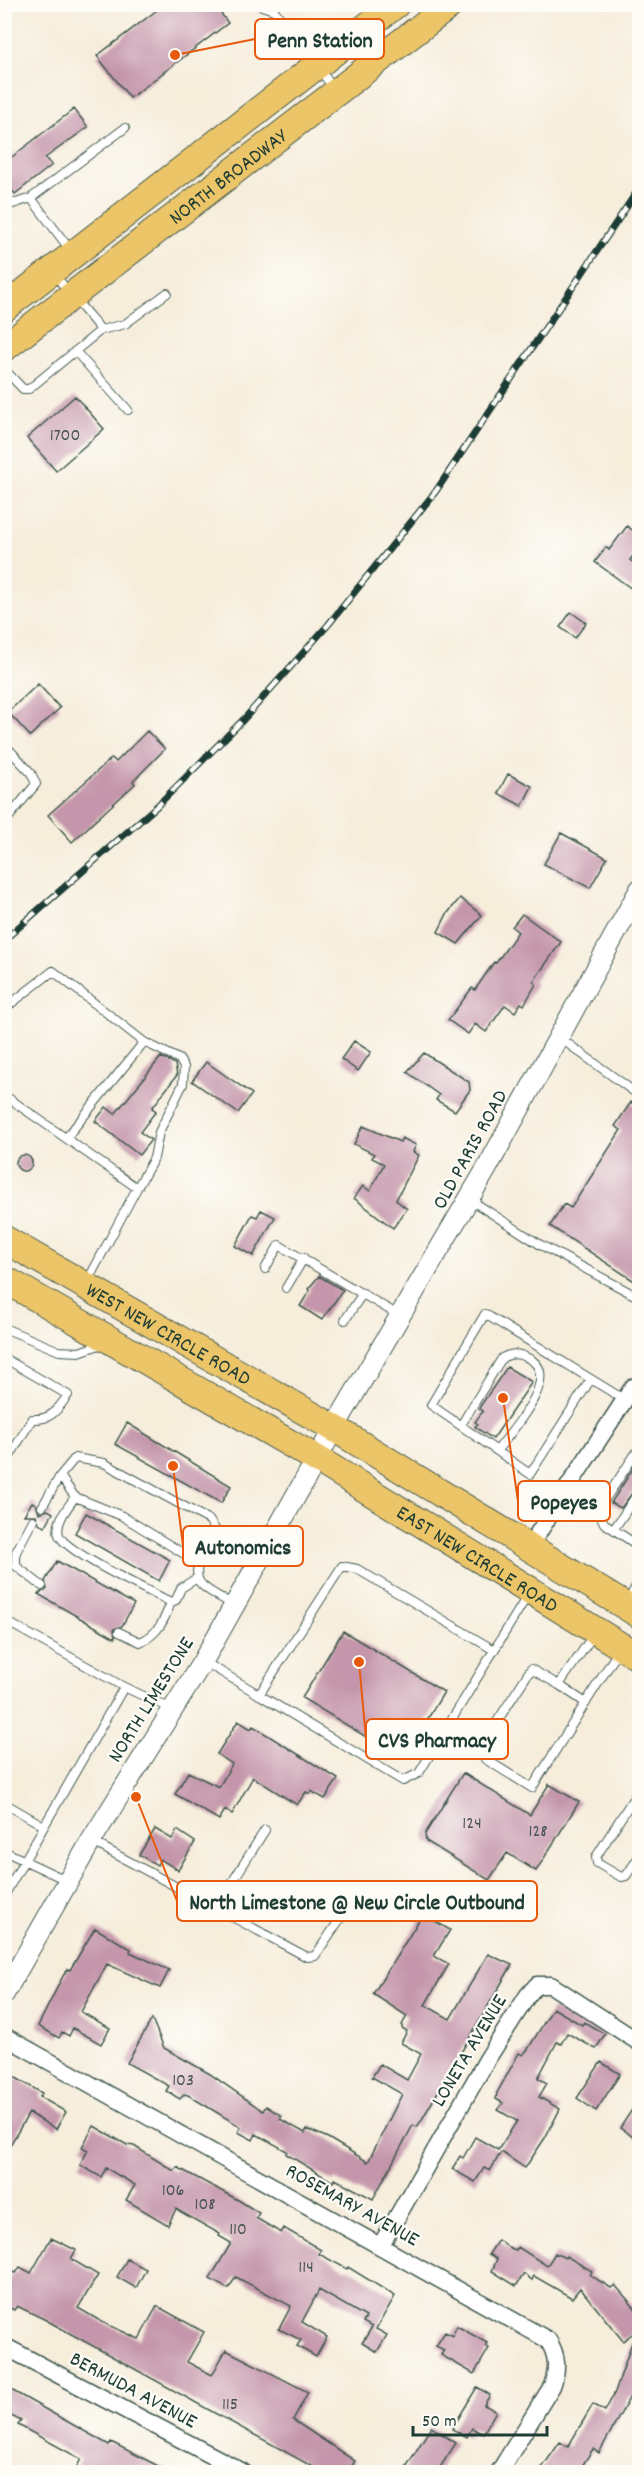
<svg xmlns="http://www.w3.org/2000/svg" width="644" height="2477" font-family="Dekko,sans-serif">
  <style>
    .building { fill: #c596ab }
    .lines { fill: none; stroke-linecap: round; stroke-linejoin: round }
    .service-casing { stroke: #3f574d; stroke-width: 10 }
    .minor-casing { stroke: #3f574d; stroke-width: 19 }
    .tertiary-casing { stroke: #3f574d; stroke-width: 22 }
    .trunk-casing { stroke: #3f574d; stroke-width: 29 }
    .service { stroke: #fff; stroke-width: 8 }
    .minor { stroke: #fff; stroke-width: 16 }
    .tertiary { stroke: #fff; stroke-width: 20 }
    .trunk { stroke: #edc569; stroke-width: 27 }
    .rail-casing { stroke: #1f3d34; stroke-width: 7 }
    .rail { stroke: #fdfcf7; stroke-width: 4.5; stroke-dasharray: 14; stroke-linecap: butt }
    .labels { text-anchor: middle; stroke-width: 4.5; stroke-linejoin: round; paint-order: stroke }
    .number-label { font-size: 18px; fill: #485352 }
    .street-label { font-size: 21px; fill: #1f3d34; stroke: #fdfcf7 }
    .leader { fill: none; stroke: #e8590c; stroke-width: 2 }
    .callout-dot { fill: #e8590c; stroke: #fdfcf7; stroke-width: 2 }
    .callout { fill: #fdfcf7; stroke: #e8590c; stroke-width: 2 }
    .callout-label { font-size: 22px; text-anchor: middle; font-weight: bold; fill: #1f3d34 }
  </style>
  <rect width="100%" height="100%" fill="#fdfcf7"/>
  <filter id="ink" filterUnits="userSpaceOnUse"><feTurbulence type="fractalNoise" baseFrequency=".0167" numOctaves="2"/><feDisplacementMap in="SourceGraphic" scale="12" xChannelSelector="R" yChannelSelector="G"/><feConvolveMatrix kernelMatrix="1 2 1 2 8 2 1 2 1" color-interpolation-filters="sRGB"/></filter>
  <filter id="wash" filterUnits="userSpaceOnUse"><feTurbulence type="fractalNoise" baseFrequency=".008" numOctaves="4" result="noise"/><feDisplacementMap in="SourceGraphic" scale="24" xChannelSelector="R" yChannelSelector="G"/><feGaussianBlur stdDeviation="1.35" result="paint"/><feColorMatrix in="noise" values="0 0 0 0 0 0 0 0 0 0 0 0 0 0 0 0 0 1.4 0 .05"/><feComposite in="paint" operator="in"/></filter>
  <g filter="url(#wash)">
    <rect width="100%" height="100%" fill="#f6eddb"/>
    <g id="blocks">
      <!-- building -->
      <path class="building" d="M165,4H214L228,23L130,98L97,56Z
        M74,109L88,127L45,158L52,165L15,194L4,180V163Z
        M75,396L104,429L56,471L27,438Z
        M627,526L639,535V547L630,560L639,567V578L632,589L595,562L606,547L609,550Z
        M571,612L586,623L575,638L560,627Z
        M38,684L60,708L30,736L8,712Z
        M147,731L165,749L133,781L135,784L72,842L48,815L112,758L116,762Z
        M508,774L532,786L522,806L498,793Z
        M561,833L607,858L590,888L544,864Z
        M460,898L482,915L458,944L438,932L447,914Z
        M522,914L561,942L533,982L536,984L524,1005L521,1003L515,1012L505,1005L486,1032L475,1024L468,1034L448,1020L472,988L475,990L494,962L496,963L518,932L512,927Z
        M354,1041L371,1052L358,1071L341,1059Z
        M424,1053L469,1082L470,1090L455,1111L436,1100L439,1095L407,1072Z
        M161,1057L175,1064L177,1075L152,1108L156,1111L140,1132L151,1140L139,1155L95,1121L106,1107L115,1114Z
        M206,1062L252,1094L238,1113L192,1081Z
        M631,1102L639,1107V1284L550,1226L564,1204L571,1208L621,1130L615,1126Z
        M363,1126L400,1142L402,1138L416,1145L413,1152L419,1155L396,1200L407,1209L393,1228L354,1198L363,1186L370,1191L384,1164L372,1158L374,1154L354,1144Z
        M16 1163a8 8 0 1 1 16 0a8 8 0 1 1-16 0Z
        M261,1210L275,1217L253,1256L235,1246L252,1215L257,1217Z
        M319,1276L343,1290L322,1320L300,1306L310,1290L308,1289Z
        M507,1367L532,1382L493,1439L475,1427L478,1424L475,1422L483,1411L479,1408Z
        M127,1423L231,1486L221,1503L115,1444Z
        M639,1459V1484L621,1508L611,1503Z
        M32,1502L36,1504L39,1513L48,1510L53,1513L45,1527L39,1523L36,1515H24Z
        M86,1513L170,1560L159,1581L75,1533Z
        M57,1561L134,1604L122,1626L114,1629L115,1638L38,1594L47,1589L45,1581Z
        M343,1631L444,1692L413,1743L398,1747L401,1758L302,1698Z
        M238,1721L251,1729L253,1726L338,1779L325,1799L311,1791L310,1794L306,1792L297,1805L253,1777L232,1814L225,1810L219,1820L175,1794L188,1772L219,1787L232,1764L217,1754Z
        M463,1773L530,1815L549,1784L579,1802L536,1871L507,1853L489,1880L426,1841L425,1834Z
        M155,1829L172,1839L177,1830L195,1842L178,1870L160,1859L157,1865L139,1855Z
        M423,1914L450,1930L434,1956L449,1964L425,2005L450,2019L488,1954L512,1965L421,2121L417,2127L413,2125L373,2199L335,2179L333,2182L286,2154L287,2151L256,2134L253,2140L238,2132L241,2127L188,2095L184,2094L180,2099L166,2091L169,2086L127,2063L152,2019L164,2048L210,2074L263,2111L266,2106L282,2116L280,2119L305,2133L307,2129L328,2138L368,2162L402,2094L372,2077L380,2064L407,2080L421,2054L401,2043L407,2031L402,2028V2025L407,2016L373,1994Z
        M95,1928L131,1949L130,1952L169,1970L160,1988L107,1964L81,2012L110,2028L101,2044L73,2028L69,2036L62,2032L59,2038L38,2026L63,1976L68,1969L70,1970Z
        M553,2008L582,2025L584,2022L605,2034L596,2049L567,2033L561,2044L557,2042L538,2078L547,2083L539,2097L560,2109L545,2138L525,2168L501,2152L490,2171L484,2168L475,2182L452,2169L460,2156L463,2158L475,2137L498,2150L517,2121L498,2110L503,2103L496,2099L497,2093L519,2053L523,2055L528,2049Z
        M601,2062L620,2074L596,2111L577,2098Z
        M11,2075L42,2093L40,2097L66,2112L56,2129L29,2113L4,2155V2086Z
        M639,2099V2141L620,2128Z
        M94,2126L127,2145L134,2146L174,2171L177,2167L240,2201L259,2213L256,2218L281,2233L284,2228L321,2250L319,2254L347,2269L348,2267L395,2296L376,2329L387,2335L377,2352L362,2343L372,2327L363,2322L366,2317L319,2290L302,2322L327,2337L316,2357L297,2346L301,2340L279,2329L291,2306L236,2277L228,2289L210,2279L231,2243L219,2236L220,2234L176,2209L168,2225L126,2200L135,2185L106,2168L101,2177L80,2165L88,2150L82,2147Z
        M51,2238L76,2250L71,2259L98,2275L78,2308L102,2322L139,2339L157,2306L204,2332L187,2362L212,2375L226,2350L308,2392L293,2420L355,2461L348,2472H322L44,2319L17,2306L14,2310L4,2305V2288L13,2272L16,2273L20,2267L31,2273Z
        M498,2240L508,2247L516,2250L518,2247L547,2266L555,2253L565,2258L566,2256L592,2271L590,2275L611,2288L615,2285L639,2313V2401L630,2397L599,2453L593,2449L578,2472H539L560,2442L568,2447L593,2404L605,2411L615,2392L636,2331L623,2341L580,2288L572,2298L534,2276L532,2280L524,2274L516,2286L492,2271L497,2259L489,2254Z
        M127,2259L146,2269L136,2288L117,2277Z
        M457,2326L487,2343L485,2346L489,2348L474,2374L441,2355L444,2350L436,2346L445,2332L452,2336Z
        M4,2386L109,2445L111,2442L170,2472H74L81,2459L18,2425L21,2421L4,2412Z
        M477,2387L490,2395L484,2405L496,2411L483,2434L472,2428L467,2437L452,2429Z
        M431,2427L456,2443L437,2472H403Z"/>
    </g>
  </g>
  <g filter="url(#ink)">
    <use href="#blocks" fill-opacity="0" stroke="#3f574d" stroke-width="1.5"/>
    <g class="lines">
      <!-- service casing -->
      <g class="service-casing">
        <path id="service" d="M256,4L274,10L335,90
          M4,194L13,204L31,198
          M71,251L31,198L125,128
          M53,273L101,330
          M75,351L128,410
          M4,369L23,389H29L101,330L125,324L167,293
          M4,744L31,773L36,784L4,823
          M4,1009L53,971L144,1042L66,1138
          M560,1038L640,1096
          M4,1095L137,1188L87,1282
          M137,1188L154,1158L159,1132L183,1084L184,1067L179,1059L144,1042
          M469,1199L539,1244L640,1298
          M265,1269L279,1245L400,1316
          M286,1288L304,1258
          M345,1320L363,1293
          M4,1328L59,1351L79,1352L105,1343
          M4,1358L68,1395C57,1410 52,1420 32,1419L4,1466
          M591,1379L530,1474L431,1405L485,1314L625,1400
          M461,1425L502,1358C511,1353 518,1353 528,1358C564,1375 511,1431 497,1451
          M640,1447L598,1510L604,1523L640,1547
          M75,1497L122,1516L199,1563
          M42,1507L60,1476
          M33,1520L16,1552V1566L42,1586
          M614,1529L640,1490
          M197,1578L181,1588L176,1600L171,1602C151,1592 65,1552 59,1535C55,1522 68,1507 75,1497L60,1476L75,1458L104,1463L209,1520L219,1535
          M627,1603L640,1579
          M234,1605C224,1599 210,1593 202,1585C188,1572 207,1533 226,1534C238,1535 253,1546 264,1552
          M4,1620L124,1687
          M119,1632L140,1642C158,1635 165,1619 171,1602
          M594,1634L559,1685L531,1669L480,1748L485,1759L532,1788L619,1650
          M203,1661L403,1781L419,1773L529,1593
          M559,1685L586,1703
          M259,1695L342,1566L357,1569L494,1650
          M640,1788L596,1857L597,1863L621,1877L626,1876L640,1855
          M4,1803L44,1826
          M91,1841L307,1957L315,1956L361,1888
          M4,1851L68,1881
          M4,1896L124,1687L172,1709
          M216,1908L265,1830
          M4,1963L18,1969"/>
      </g>
      <!-- minor casing -->
      <g class="minor-casing">
        <path id="minor" d="M529,1547L633,1387L640,1391
          M4,2036L548,2340C558,2356 558,2369 552,2386L499,2472
          M381,2245L488,2058L528,1995L537,1985H551L640,2043
          M4,2346L243,2472"/>
      </g>
      <!-- tertiary casing -->
      <g class="tertiary-casing">
        <path id="tertiary" d="M4,1994L91,1841L203,1661L334,1428L487,1168L640,889"/>
      </g>
      <!-- trunk casing -->
      <g class="trunk-casing">
        <g id="trunk">
          <path d="M4,308L396,4"/>
          <path id="s1" d="M4,348L451,4"/>
          <path id="s2" d="M4,1239L334,1428L640,1615"/>
          <path id="s3" d="M4,1279L317,1459L640,1658"/>
        </g>
      </g>
      <!-- service -->
      <use href="#service" class="service"/>
      <!-- minor -->
      <use href="#minor" class="minor"/>
      <!-- tertiary -->
      <use href="#tertiary" class="tertiary"/>
      <!-- trunk -->
      <use href="#trunk" class="trunk"/>
      <!-- rail casing -->
      <g class="rail-casing">
        <path id="rail" d="M4,940L157,806L243,720L328,625L436,491L640,187"/>
      </g>
      <!-- rail -->
      <use href="#rail" class="rail"/>
    </g>
  </g>
  <g class="labels">
    <!-- number labels -->
    <g class="number-label">
      <text x="65" y="440">1700</text>
      <text x="472" y="1828">124</text>
      <text x="538" y="1836">128</text>
      <text x="183" y="2085">103</text>
      <text x="173" y="2195">106</text>
      <text x="205" y="2209">108</text>
      <text x="238" y="2234">110</text>
      <text x="306" y="2272">114</text>
      <text x="230" y="2409">115</text>
    </g>
    <!-- street labels -->
    <g class="street-label">
      <text dy="7" stroke="none"><textPath href="#s1" startOffset="282">NORTH BROADWAY</textPath></text>
      <text transform="translate(469 1149) rotate(-61)" y="7">OLD PARIS ROAD</text>
      <text dy="7" stroke="none"><textPath href="#s2" startOffset="190">WEST NEW CIRCLE ROAD</textPath></text>
      <text dy="7" stroke="none"><textPath href="#s3" startOffset="550">EAST NEW CIRCLE ROAD</textPath></text>
      <text transform="translate(150 1699) rotate(-58)" y="7">NORTH LIMESTONE</text>
      <text transform="translate(468 2050) rotate(-59)" y="7">LONETA AVENUE</text>
      <text transform="translate(353 2204) rotate(29)" y="7">ROSEMARY AVENUE</text>
      <text transform="translate(134 2389) rotate(28)" y="7">BERMUDA AVENUE</text>
    </g>
  </g>
  <!-- callouts -->
  <path class="leader" d="M175 55L255 39M503 1398L518 1501M173 1466L183 1546M359 1662L366 1739M136 1797L177 1901"/>
  <g class="callout-dot">
    <circle cx="175" cy="55" r="6"/>
    <circle cx="503" cy="1398" r="6"/>
    <circle cx="173" cy="1466" r="6"/>
    <circle cx="359" cy="1662" r="6"/>
    <circle cx="136" cy="1797" r="6"/>
  </g>
  <g class="callout">
    <rect x="255" y="19" width="129" height="40" rx="6"/>
    <rect x="518" y="1481" width="92" height="40" rx="6"/>
    <rect x="183" y="1526" width="120" height="40" rx="6"/>
    <rect x="366" y="1719" width="142" height="40" rx="6"/>
    <rect x="177" y="1881" width="360" height="40" rx="6"/>
  </g>
  <g class="callout-label">
    <text x="320" y="47">Penn Station</text>
    <text x="564" y="1509">Popeyes</text>
    <text x="243" y="1554">Autonomics</text>
    <text x="437" y="1747">CVS Pharmacy</text>
    <text x="357" y="1909">North Limestone @ New Circle Outbound</text>
  </g>
  <!-- margin -->
  <rect width="644" height="2477" fill="none" stroke="#fdfcf7" stroke-width="24"/>
  <!-- scale -->
  <path d="M413 2426v9h134v-9" fill="none" stroke="#1f3d34" stroke-width="3"/>
  <text x="422" y="2426" font-size="18" fill="#1f3d34" stroke="#fdfcf7" stroke-width="4.5" paint-order="stroke">50 m</text>
</svg>
